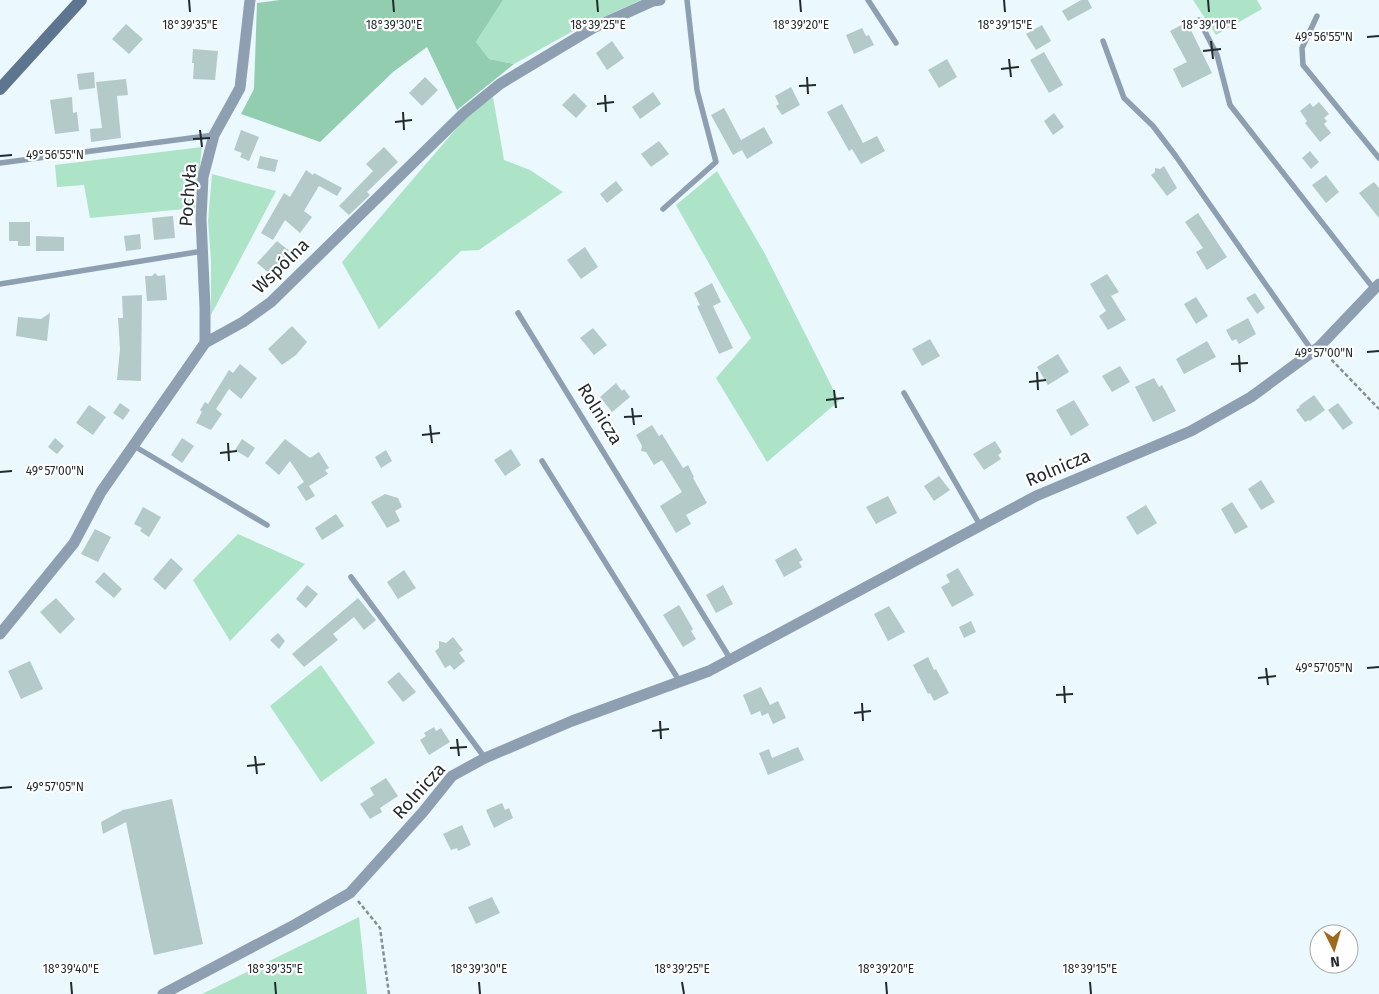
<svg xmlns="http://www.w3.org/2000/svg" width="1379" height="994" font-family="'Fira Sans',sans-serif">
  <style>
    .green { fill: #ade4c7 }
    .forest { fill: #92cdaf }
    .building { fill: #b3cac8 }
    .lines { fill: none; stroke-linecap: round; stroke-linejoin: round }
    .path { stroke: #858f93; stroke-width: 2.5; stroke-dasharray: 4 2.5; stroke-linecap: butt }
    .lane { stroke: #8f9fb2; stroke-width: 5.5 }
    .street { stroke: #8f9fb2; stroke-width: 11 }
    .secondary { stroke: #5e7590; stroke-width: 12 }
    .ticks { fill: none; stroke: #222a2d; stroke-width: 2 }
    .labels { text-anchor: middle; stroke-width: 4.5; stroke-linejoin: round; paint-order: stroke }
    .street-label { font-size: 18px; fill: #222a2d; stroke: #fff }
    .ticks-label { font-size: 12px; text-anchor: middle; fill: #222a2d; stroke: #fff; stroke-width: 4.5; stroke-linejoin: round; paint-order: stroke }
  </style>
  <rect width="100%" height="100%" fill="#ebf8fd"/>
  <!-- green -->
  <path class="green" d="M503,0H641L573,31L514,64L489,59L476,42Z
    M1193,0H1257L1262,9L1216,35Z
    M493,97L504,160L530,170L563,192L479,250L461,251L379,329L342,262L467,116Z
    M202,147L195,208L90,218L84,185L57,187L55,165Z
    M717,171L765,254L839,401L767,462L716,378L751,338L676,205Z
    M212,174L276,191L211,315V261L208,221Z
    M238,534L305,564L230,641L193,580Z
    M321,665L375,743L321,782L270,706Z
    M359,917L367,994H202Z"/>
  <!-- forest -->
  <path class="forest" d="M280,0H503L476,42L489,59L514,64L457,110L427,47L393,72L320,142L241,114L254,89L257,3Z"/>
  <!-- building -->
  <path class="building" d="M1081,0H1088L1092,8L1068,21L1062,11Z
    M1187,22L1212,73L1182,88L1173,69L1187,62L1170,31Z
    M126,24L143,39L129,54L112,39Z
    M1042,25L1051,41L1036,50L1026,34Z
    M862,28L866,36L869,35L874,45L854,54L846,35Z
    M612,41L624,58L607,70L596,53Z
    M193,49L218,51L215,80L193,79L194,63H192Z
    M1044,52L1063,85L1049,93L1030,60Z
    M947,59L957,77L939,88L928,70Z
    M94,72L95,88L79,90L77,74Z
    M425,77L438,90L422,106L409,93Z
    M126,79L128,95L117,96L121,138L91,142L90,129L102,128L96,82Z
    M791,87L800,105L782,115L776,106L779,104L775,96Z
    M653,92L661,104L640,119L632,107Z
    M574,93L587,106L576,118L562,105Z
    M72,97L73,113L77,112L79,131L55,134L50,100Z
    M1319,102L1329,114L1324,118L1327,121L1324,124L1331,133L1320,142L1305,123L1307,121L1300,111L1310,103L1313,107Z
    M842,104L863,143L877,136L885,151L861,164L852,149L849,151L827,112Z
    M724,108L741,140L764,127L773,143L747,159L742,150L733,155L711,115Z
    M1054,113L1064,127L1053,135L1044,121Z
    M241,130L259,137L249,161L240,157L242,153L234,150Z
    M659,141L669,154L651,167L641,154Z
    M384,147L398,162L367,192L370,195L349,215L339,206L373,171L366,164Z
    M1310,151L1319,162L1311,169L1302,158Z
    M260,156L278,160L275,172L257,168Z
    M1164,166L1177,188L1167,196L1151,175L1155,172V168L1160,169Z
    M306,170L313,175L314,173L342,188L337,196L319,186L304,211L312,217L300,233L285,220L273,240L261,233L284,193L290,197Z
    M1326,175L1339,192L1326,203L1312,185Z
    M616,181L623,190L607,203L600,194Z
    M1374,182L1379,188V218L1359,193Z
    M1198,213L1227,257L1207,270L1196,252L1203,248L1185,222Z
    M173,216L175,238L154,240L152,218Z
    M9,222H30V246H18V241H9Z
    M140,234L141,249L126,251L124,236Z
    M36,236L64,237V251H36Z
    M277,241L297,257L277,280L257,263Z
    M585,247L598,267L581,279L567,260Z
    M155,273L158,276L165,275L167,300L147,301L145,276H152Z
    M1107,274L1119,292L1111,296L1126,320L1108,330L1099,316L1106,311L1090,284Z
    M712,283L721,302L713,306L733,348L719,354L697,306L700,305L694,293Z
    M1255,293L1265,308L1257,314L1246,298Z
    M142,295L141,381L117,380L120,349L118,318H123L122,296Z
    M1196,297L1208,316L1196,324L1184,304Z
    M50,313L47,341L16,336L18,317L41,319Z
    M1248,318L1256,334L1239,344L1236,339L1232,341L1226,330Z
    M292,326L307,342L296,355L282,365L268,349Z
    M593,328L607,345L594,355L580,338Z
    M930,339L940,356L922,366L912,349Z
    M1207,341L1216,357L1184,374L1176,359Z
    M1058,354L1069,372L1048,385L1037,367Z
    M240,364L257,378L241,399L229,389L216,409L222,414L211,430L196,423L202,412L200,410L205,402L208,404L229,370L233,373Z
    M1120,366L1130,382L1112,392L1102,376Z
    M1154,378L1159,387L1162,385L1176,411L1153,422L1135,387Z
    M616,383L622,391L624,389L630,397L612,412L600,397Z
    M1314,395L1325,410L1310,421L1309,420L1305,422L1296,410L1300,407L1299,406Z
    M1074,400L1089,425L1071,436L1056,410Z
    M120,403L130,410L123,420L113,413Z
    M1338,403L1353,423L1343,430L1328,410Z
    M89,405L106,417L93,435L76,423Z
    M652,425L659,436L662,434L683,468L688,465L694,477L693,478L707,503L686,515L691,524L676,533L660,506L682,492L662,460L654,465L646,452L641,451L642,446L636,435Z
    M55,438L64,446L57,454L48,447Z
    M182,438L194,446L182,463L171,455Z
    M242,439L255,448L248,458L235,450Z
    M285,439L310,458L319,452L329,468L325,470L328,474L309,486L315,496L306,501L297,487L304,482L290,461L279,475L265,463Z
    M995,441L1002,452L998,455L1001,459L984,470L973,454Z
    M511,449L521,465L505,476L494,460Z
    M386,450L392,461L381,468L375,457Z
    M939,476L950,490L934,501L924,486Z
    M1261,480L1275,502L1261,510L1248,489Z
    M385,494L398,498L402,507L395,511L400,521L387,528L371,502Z
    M888,496L897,513L876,524L866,507Z
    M1232,502L1248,527L1235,534L1221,509Z
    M1146,505L1157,523L1137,535L1126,517Z
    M143,507L161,517L149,537L140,531L142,528L134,524Z
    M336,514L344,526L322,540L315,528Z
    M95,529L111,537L98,562L81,554Z
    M796,548L803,560L799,562L802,567L784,577L775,560Z
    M171,558L183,569L165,590L153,579Z
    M958,568L974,595L952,607L941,587L950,582L946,575Z
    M404,570L416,588L398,599L387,582Z
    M104,572L122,589L114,598L95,582Z
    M307,585L318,594L306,608L296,599Z
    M723,585L733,604L716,613L706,595Z
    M56,598L75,619L60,634L40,612Z
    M358,598L376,620L364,630L354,617L333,634L338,640L304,667L292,654Z
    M679,605L693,629L691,631L696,639L683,647L663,615Z
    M889,606L905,632L888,641L874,614Z
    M971,621L976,632L964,638L959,627Z
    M278,633L285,641L279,649L270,640Z
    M453,637L463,650L459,653L465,661L454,670L450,665L445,668L435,651L439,648V641L446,643Z
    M928,657L934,670L936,669L949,693L934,701L930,693L928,694L913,665Z
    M30,661L43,689L21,699L8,671Z
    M399,672L416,692L403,702L387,682Z
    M761,687L770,705L778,701L786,718L773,724L768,713L762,716L760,711L751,715L743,695Z
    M434,727L436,731L441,728L450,742L429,755L420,740L426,736L424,733Z
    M798,747L804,760L768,775L759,753L769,749L772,758Z
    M386,778L398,796L380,808L382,812L370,819L360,804L374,795L370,788Z
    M172,799L203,944L154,955L126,822L103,834L101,822L123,810Z
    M502,803L505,810L509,808L513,818L494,828L486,810Z
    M462,825L471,845L458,851L457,848L451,850L443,834Z
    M492,897L500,913L476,924L468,907Z"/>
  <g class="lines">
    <!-- path -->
    <path class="path" d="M1327,355L1379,409
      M358,901L380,928L389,994"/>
    <!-- lane -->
    <path class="lane" d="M868,0L896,43
      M1317,16L1302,48L1303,65L1379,158
      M1199,20L1217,55L1230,105L1374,289
      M1103,41L1124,98L1153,126L1175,155L1313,352
      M0,163L214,135
      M663,209L716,162L697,90L687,0
      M0,284L203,251
      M518,313L731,660
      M904,393L980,525
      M134,446L267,525
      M542,461L680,682
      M351,577L485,758"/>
    <!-- street -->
    <path class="street" d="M205,343V307L201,219L203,177L214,135L240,88L250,0
      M0,634L74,543L101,492L205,343L243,322L271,302L463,114L500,84L593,28L653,1L660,0
      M163,994L296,924L350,893L423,812L452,776L485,758L572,721L709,671L1036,496L1191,431L1251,397L1319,347L1379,284"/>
    <!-- secondary -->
    <path class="secondary" d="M0,89L81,0"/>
  </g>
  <!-- ticks -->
  <path class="ticks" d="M189,0L190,12M393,0L394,12M597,0L598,12M800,0L801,12M1004,0L1005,12M1208,0L1209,12M1367,37L1379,36M1211,41L1213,59M1203,51L1221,49M1009,59L1011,77M1001,69L1019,67M807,77L808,94M799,86L816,85M605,95L606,112M597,104L614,102M403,112L404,130M395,122L412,120M200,130L202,147M193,139L210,138M0,156L12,155M1367,352L1379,351M1239,355L1240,372M1231,364L1248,363M1037,372L1038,390M1029,382L1046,380M834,390L836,408M826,400L844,398M632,408L634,425M624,417L642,416M430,425L432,443M422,435L440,433M228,443L229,461M220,453L237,451M0,472L12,471M1266,668L1268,685M1367,668L1379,667M1258,678L1276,676M1064,686L1065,703M1056,695L1073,694M862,703L863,721M854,713L871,711M660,721L661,739M652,731L669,729M457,739L459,756M450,748L467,747M255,756L257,774M247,766L265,764M0,788L12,787M71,982L72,994M275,982L276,994M479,982L480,994M682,982L684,994M886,982L887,994M1090,982L1091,994"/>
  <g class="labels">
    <!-- street labels -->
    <g class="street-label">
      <text transform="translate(188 195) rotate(-86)" y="6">Pochyła</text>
      <text transform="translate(281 266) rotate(-44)" y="6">Wspólna</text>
      <text transform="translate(600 414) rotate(58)" y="6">Rolnicza</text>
      <text transform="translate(1058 468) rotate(-23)" y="6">Rolnicza</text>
      <text transform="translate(419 791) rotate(-48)" y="6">Rolnicza</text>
    </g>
  </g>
  <g class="ticks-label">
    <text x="190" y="29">18°39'35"E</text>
    <text x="394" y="29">18°39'30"E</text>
    <text x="598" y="29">18°39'25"E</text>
    <text x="801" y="29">18°39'20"E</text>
    <text x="1005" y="29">18°39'15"E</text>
    <text x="1209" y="29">18°39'10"E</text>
    <text x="1324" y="41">49°56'55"N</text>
    <text x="55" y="159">49°56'55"N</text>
    <text x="1324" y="357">49°57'00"N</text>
    <text x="55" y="475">49°57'00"N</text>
    <text x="1324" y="672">49°57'05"N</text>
    <text x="55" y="791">49°57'05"N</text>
    <text x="71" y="973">18°39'40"E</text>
    <text x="275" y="973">18°39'35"E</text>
    <text x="479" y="973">18°39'30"E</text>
    <text x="682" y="973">18°39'25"E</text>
    <text x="886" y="973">18°39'20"E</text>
    <text x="1090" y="973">18°39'15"E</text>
  </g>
  <!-- north arrow -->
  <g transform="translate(1334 949) rotate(175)"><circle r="24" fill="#ffffff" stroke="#a7aaab"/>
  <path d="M0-4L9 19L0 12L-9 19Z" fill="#9c691f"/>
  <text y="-8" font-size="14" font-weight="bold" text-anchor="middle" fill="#222a2d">N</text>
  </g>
</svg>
